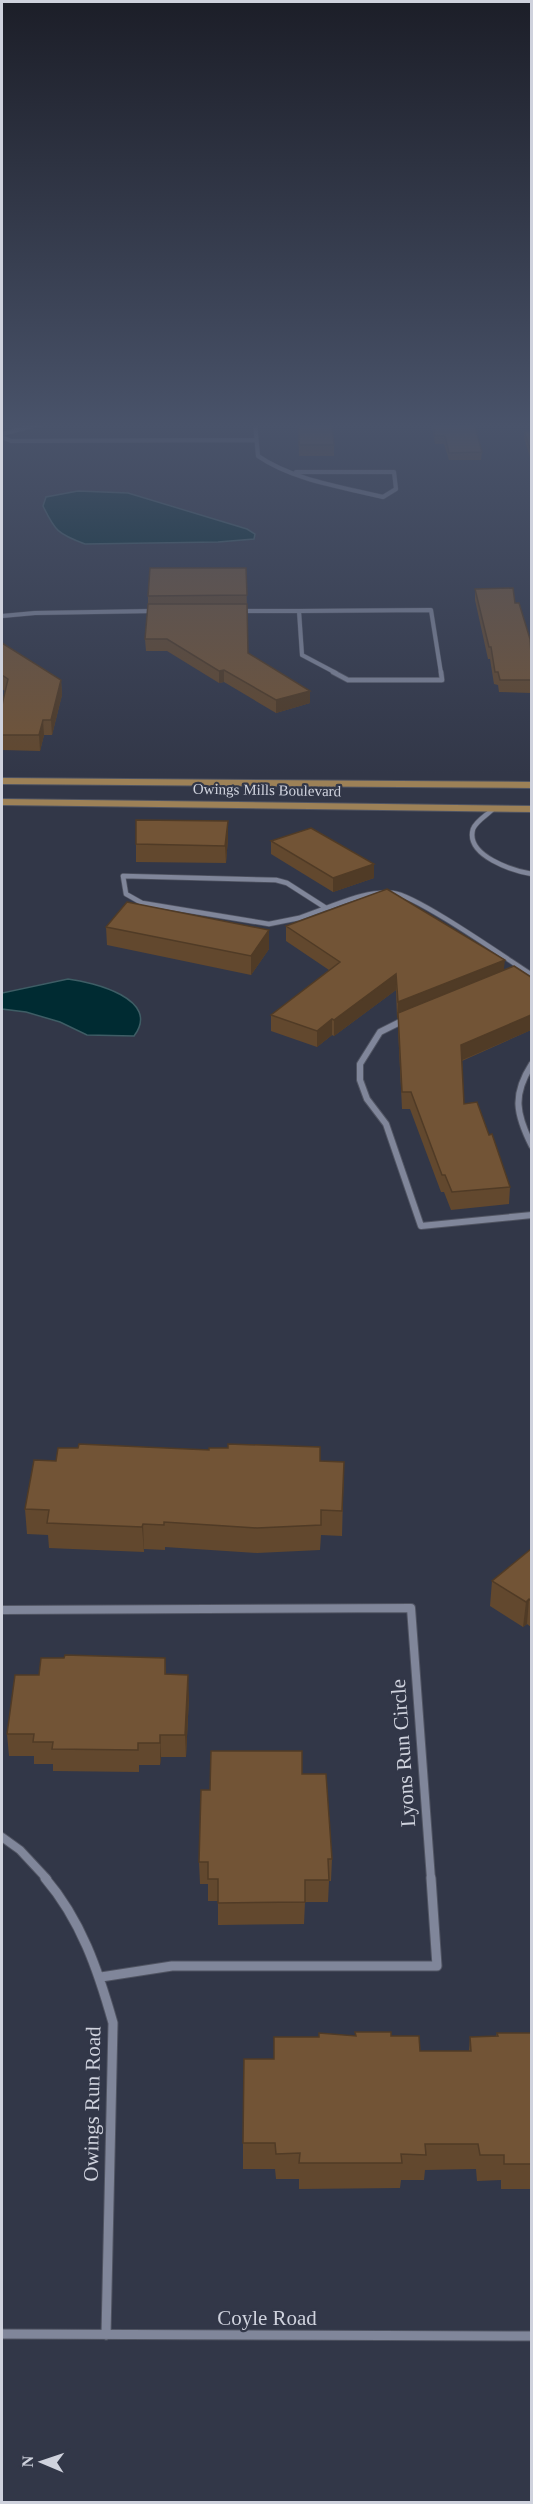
<svg xmlns="http://www.w3.org/2000/svg" width="533" height="2504" font-family="Georgia,serif">
  <style>
    .water { fill: #002b32; stroke: #3e5d65; stroke-width: 1.5 }
    .lines { fill: none; stroke-linecap: round; stroke-linejoin: round }
    .street-far4-casing { stroke: #505462; stroke-width: 5 }
    .street-far3-casing { stroke: #505462; stroke-width: 6 }
    .street-far2-casing { stroke: #505462; stroke-width: 8 }
    .street-far1-casing { stroke: #505462; stroke-width: 10 }
    .street-casing { stroke: #505462; stroke-width: 11 }
    .primary-casing { stroke: #505462; stroke-width: 2 }
    .street-far4 { stroke: #80869a; stroke-width: 4 }
    .street-far3 { stroke: #80869a; stroke-width: 4.5 }
    .street-far2 { stroke: #80869a; stroke-width: 6 }
    .street-far1 { stroke: #80869a; stroke-width: 8 }
    .street { stroke: #80869a; stroke-width: 9 }
    .primary { fill: #9d8157; fill-rule: evenodd }
    .wall { fill: #62482e }
    .shaded-wall { fill: #503b26 }
    .building { fill: #725436; stroke: #503b26; stroke-width: 1.5 }
    .labels { text-anchor: middle; stroke-width: 4.5; stroke-linejoin: round; paint-order: stroke }
    .far-street-label { font-size: 15px; fill: #cfd2dd; stroke: #323748 }
    .near-street-label { font-size: 21px; fill: #cfd2dd; stroke: #323748 }
  </style>
  <rect width="100%" height="100%" fill="#323748"/>
  <!-- water -->
  <path class="water" d="M78,491L128,493L247,529L255,534L254,539L218,542L85,544C58,534 55,531 43,506L46,497Z
    M68,979C93,982 162,999 134,1036L87,1035L60,1022L26,1012L2,1009V993Z"/>
  <g class="lines">
    <!-- street-far4 casing -->
    <g class="street-far4-casing">
      <path id="street-far4" d="M255,423L258,456C293,480 342,487 383,497L396,489L394,472H296
        M2,434L44,423
        M2,437L11,441L256,440
        M239,611H299
        M299,611L302,655L336,673
        M299,611L431,610L441,673
        M2,616L35,613L154,611"/>
    </g>
    <!-- street-far3 casing -->
    <g class="street-far3-casing">
      <path id="street-far3" d="M333,672L348,680H442L441,672
        M493,809C487,815 476,821 473,829C465,856 514,871 532,874
        M123,876L276,880L287,883L326,908L299,918L269,924L142,903L126,894Z
        M326,908C348,900 369,891 393,893C416,895 507,959 532,975"/>
    </g>
    <!-- street-far2 casing -->
    <g class="street-far2-casing">
      <path id="street-far2" d="M404,1020L380,1032L360,1064V1080L367,1099L386,1124L421,1226L532,1215
        M532,1064C512,1095 516,1114 532,1146"/>
    </g>
    <!-- street-far1 casing -->
    <g class="street-far1-casing">
      <path id="street-far1" d="M2,1610L411,1608L431,1879
        M2,1837L20,1850L47,1879"/>
    </g>
    <!-- street casing -->
    <g class="street-casing">
      <path id="street" d="M45,1878C81,1920 98,1970 113,2023L106,2335
        M101,1977L172,1966H437L431,1878
        M2,2334L532,2336"/>
    </g>
    <!-- primary casing -->
    <g class="primary-casing">
      <path id="primary" d="M2,778L532,782V788L2,784Z
        M2,799L532,806V812L2,805Z"/>
    </g>
    <!-- street-far4 -->
    <use href="#street-far4" class="street-far4"/>
    <!-- street-far3 -->
    <use href="#street-far3" class="street-far3"/>
    <!-- street-far2 -->
    <use href="#street-far2" class="street-far2"/>
    <!-- street-far1 -->
    <use href="#street-far1" class="street-far1"/>
    <!-- street -->
    <use href="#street" class="street"/>
    <!-- primary -->
    <use href="#primary" class="primary"/>
  </g>
  <!-- wall -->
  <path class="wall" d="M298,423H332L334,445V456H299Z
    M431,423H474L482,452L481,460H449L444,444H435Z
    M524,431H531V460L524,438Z
    M246,568L248,653L310,691V703L276,713L224,682L219,683L167,651H146L145,639L148,604V596Z
    M475,589L515,603L531,653V693L499,692L498,685L494,684L490,659H488L475,600Z
    M2,643L61,680L62,695L52,735H44L40,751L2,750V705L5,691L2,689Z
    M228,821V838L226,863L136,862V844Z
    M271,841L374,864V878L333,892L271,854Z
    M286,926L504,970L531,977V1030L462,1061L464,1104L489,1135L510,1187L509,1204L451,1210L444,1192H441L410,1109H402L398,1029V1017L397,1018L396,990L334,1036L332,1035L317,1047L271,1031V1015L329,970L286,941Z
    M106,927L269,930V949L251,975L107,945Z
    M78,1448L344,1462L342,1536L321,1535L320,1550L257,1553L165,1547V1550L144,1549V1552L49,1548L48,1535L27,1534L25,1509L56,1461Z
    M531,1549V1627L527,1624L523,1627L490,1606L492,1581Z
    M165,1658L166,1674L189,1697L186,1757H161L160,1765H139V1772L53,1771V1764H34V1756H9L7,1734L39,1675Z
    M302,1774L332,1859L331,1881H329L328,1902H305L304,1924L218,1925V1901H208V1884H200L199,1862L210,1790Z
    M355,2032L391,2036L420,2051H469L470,2037L496,2036L497,2033H531V2189H501V2180L477,2181L476,2169L425,2170L424,2180H401L400,2188L299,2189V2179H276L275,2169H243V2143L274,2059L319,2037L355,2036Z"/>
  <!-- shaded-wall -->
  <path class="shaded-wall" d="M224,670V682L219,683V671Z
    M61,680L62,695L52,735L51,720Z
    M310,691V703L276,713V700Z
    M43,720L44,735L40,751L39,735Z
    M228,821V838L226,863L225,846Z
    M374,864V878L333,892V878Z
    M269,930V949L251,975V956Z
    M505,960L503,976L397,1018L398,1002Z
    M396,974V990L334,1036V1020Z
    M531,1015V1030L460,1061L461,1045Z
    M332,1019V1035L317,1047V1031Z
    M143,1524L144,1549V1552L142,1527Z
    M529,1599L527,1624L523,1627L526,1602Z
    M188,1675L189,1697L186,1757L185,1735Z
    M160,1735L161,1757L160,1765Z"/>
  <!-- building -->
  <path class="building" d="M299,423H332L334,445H299Z
    M433,423H474L482,452L449,453L445,436H435Z
    M524,431H531V451Z
    M150,568H246L247,595L148,596Z
    M513,588L515,603H519L530,639L531,653V680H500L498,672H495L491,647H489L475,589Z
    M148,604H247L248,653L310,691L276,700L224,670L219,671L167,639H145Z
    M2,643L61,680L51,720H43L39,735H2V705L8,679L2,675Z
    M136,820L228,821L225,846L136,844Z
    M311,828L374,864L333,878L271,841Z
    M387,889L505,960L398,1002L396,974L334,1020L332,1019L317,1031L271,1015L340,962L286,926Z
    M127,902L269,930L251,956L106,927Z
    M514,966L531,977V1015L461,1045L464,1104L477,1102L489,1135L492,1134L510,1187L452,1192L445,1175H442L411,1092H402L398,1013Z
    M79,1444L209,1450V1448H228V1444L320,1447V1461L344,1462L342,1511L321,1510V1525L257,1528L164,1522V1525L143,1524L142,1527L47,1523L49,1510L25,1509L34,1460L56,1461L58,1448H78Z
    M531,1549V1601L529,1599L526,1602L492,1581Z
    M65,1655L165,1658V1674L188,1675L185,1735H160V1743H138V1750L52,1749L53,1742H33L34,1734H7L15,1675H39L41,1658H64Z
    M211,1751H302V1774H326L332,1859H328L329,1880H305V1902L218,1903V1879H208V1862H199L201,1790H210Z
    M355,2032H391V2036H419L420,2051H471L470,2037L498,2036L497,2033H531V2164H504V2155H480L478,2144H425L426,2155L401,2154L402,2163H299L300,2153L276,2154L275,2143H243L244,2059H274V2037H319V2033L356,2036Z"/>
  <!-- sky -->
  <linearGradient id="sky" x2="0" y2="1"><stop stop-color="#1c1e28"/><stop offset="0.55" stop-color="#49536a"/><stop offset="1" stop-color="#49536a" stop-opacity="0"/></linearGradient>
  <rect width="533" height="774" fill="url(#sky)"/>
  <g class="labels">
    <!-- far-street labels -->
    <g class="far-street-label">
      <text transform="translate(267 790) rotate(1)" y="5">Owings Mills Boulevard</text>
    </g>
    <!-- near-street labels -->
    <g class="near-street-label">
      <text transform="translate(403 1753) rotate(-94)" y="7">Lyons Run Circle</text>
      <text transform="translate(92 2104) rotate(-89)" y="7">Owings Run Road</text>
      <text x="267" y="2325">Coyle Road</text>
    </g>
  </g>
  <!-- border -->
  <rect width="533" height="2504" fill="none" stroke="#cfd2dd" stroke-width="6"/>
  <!-- north arrow -->
  <g transform="translate(42 2462) rotate(272)" stroke="#323748" stroke-width="4.5" paint-order="stroke">
  <path d="M0-4.5L10 22L0 15L-10 22Z" fill="#cfd2dd"/>
  <text y="-9" font-size="16" font-weight="bold" text-anchor="middle" fill="#cfd2dd">N</text>
  </g>
</svg>
